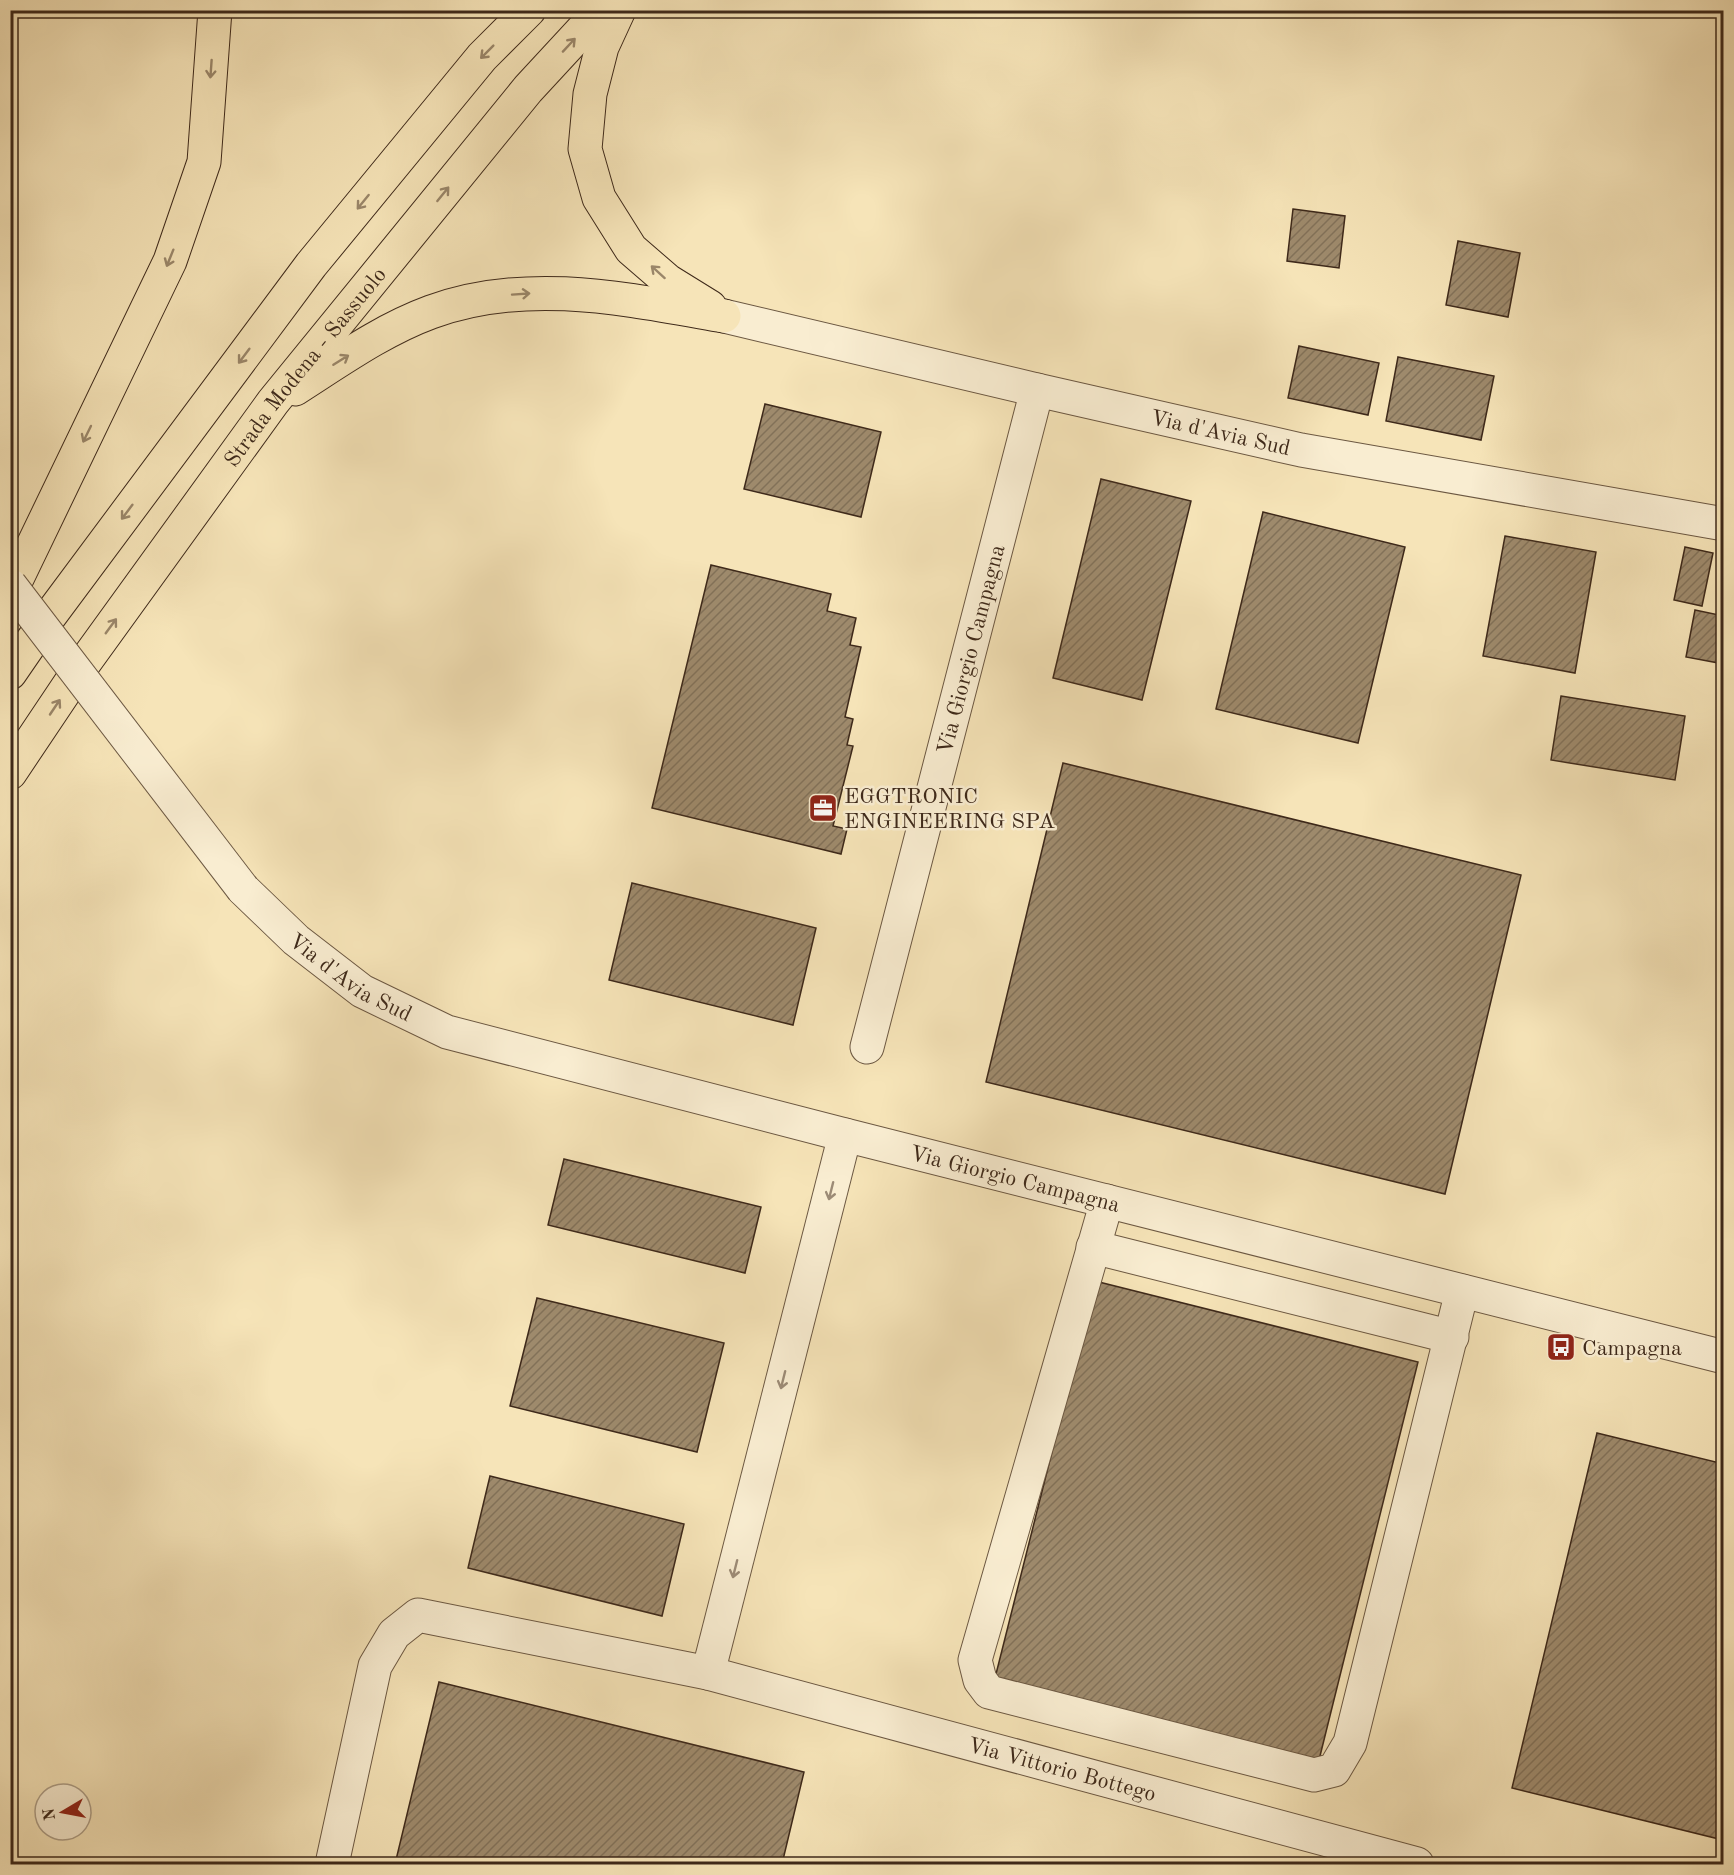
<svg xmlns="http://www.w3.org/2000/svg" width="1734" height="1875" font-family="'Old Standard TT',serif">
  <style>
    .building { fill: url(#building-hatch); stroke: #3e291a; stroke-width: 1.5 }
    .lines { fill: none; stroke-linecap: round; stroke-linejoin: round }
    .minor-casing { stroke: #6c5842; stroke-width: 35 }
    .highway-casing { stroke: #3e291a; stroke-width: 35 }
    .minor { stroke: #f9edd1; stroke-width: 33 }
    .highway { stroke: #f6e4b8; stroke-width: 33 }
    .minor-bridge-casing { stroke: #6c5842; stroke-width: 35; stroke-linecap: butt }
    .minor-bridge { stroke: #f9edd1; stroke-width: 33 }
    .oneway { stroke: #9a8669 }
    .oneway2 { stroke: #9c8b76 }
    .labels { text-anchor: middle; stroke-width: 5; stroke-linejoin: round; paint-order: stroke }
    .street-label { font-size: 22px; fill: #3e291a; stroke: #f9edd1 }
    .poi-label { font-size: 22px; fill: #3e291a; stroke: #f9edd1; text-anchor: start }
  </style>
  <defs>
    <pattern id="building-hatch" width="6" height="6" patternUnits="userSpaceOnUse" patternTransform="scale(1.5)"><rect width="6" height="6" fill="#9e8a6c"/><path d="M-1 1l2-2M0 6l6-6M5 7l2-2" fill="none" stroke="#827158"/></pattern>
  </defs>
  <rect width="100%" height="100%" fill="#f6e4b8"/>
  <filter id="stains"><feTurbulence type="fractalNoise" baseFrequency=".00333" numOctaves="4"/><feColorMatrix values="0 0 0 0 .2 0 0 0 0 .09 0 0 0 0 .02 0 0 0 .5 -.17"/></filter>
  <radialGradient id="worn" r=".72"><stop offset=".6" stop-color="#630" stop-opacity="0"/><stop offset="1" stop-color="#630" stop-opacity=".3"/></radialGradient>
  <!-- building -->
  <path class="building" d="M1293,209L1345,216L1339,268L1287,261Z
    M1458,241L1520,253L1508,317L1446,305Z
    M1299,346L1379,363L1368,415L1288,398Z
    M1398,357L1494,376L1481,440L1386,421Z
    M765,404L881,432L861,517L744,489Z
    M1101,479L1191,501L1142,700L1053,678Z
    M1263,512L1405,547L1358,743L1216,709Z
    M1505,536L1596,552L1575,673L1483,656Z
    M1685,547L1713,553L1702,606L1674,600Z
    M711,565L831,594L827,611L856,618L850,645L861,647L845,717L853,719L847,745L853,746L833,826L847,829L841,854L652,808Z
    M1695,610L1724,616V664L1686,657Z
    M1561,696L1685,716L1675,780L1551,760Z
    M1063,763L1521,875L1445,1194L986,1082Z
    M632,883L816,928L793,1025L609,980Z
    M564,1159L761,1207L745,1273L548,1225Z
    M1095,1281L1418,1362L1319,1760L995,1678Z
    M537,1298L724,1343L697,1452L510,1406Z
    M1597,1433L1724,1464V1819L1719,1839L1512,1788Z
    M490,1476L684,1524L662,1616L468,1568Z
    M439,1682L804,1772L782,1864H395Z"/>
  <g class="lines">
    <!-- minor casing -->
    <g class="minor-casing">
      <g id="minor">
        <path id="s1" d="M724,316L1037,390L1301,450L1724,524"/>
        <path id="s2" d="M243,889L296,940L362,991L447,1032L845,1135L1724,1357"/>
        <path id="s3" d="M867,1047L1037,390"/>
        <path d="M1107,1201L975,1660L980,1680L989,1692L1314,1775L1334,1770L1350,1743L1462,1291"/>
        <path d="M1093,1247L1452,1337"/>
        <path d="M708,1673L845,1135"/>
        <path id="s4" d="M332,1864L375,1666L394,1634L418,1615L708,1673L1417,1864"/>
      </g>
    </g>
    <!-- highway casing -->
    <g class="highway-casing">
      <g id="highway">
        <path d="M619,10L602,47L590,94L585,149L599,198L631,249L668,281L710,307"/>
        <path d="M295,389C339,361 382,330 431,312C527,277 626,299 724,316"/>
        <path d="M10,593L170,261L204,162L215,10"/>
        <path d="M10,673L43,625L311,265L482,57L529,10"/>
        <path id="s5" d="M10,773L77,673L273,402L528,89L601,10"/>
      </g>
    </g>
    <!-- minor -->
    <use href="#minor" class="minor"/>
    <!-- highway -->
    <use href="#highway" class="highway"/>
    <!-- minor-bridge casing -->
    <g class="minor-bridge-casing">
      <path id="minor-bridge" d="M10,585L243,889"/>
    </g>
    <!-- minor-bridge -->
    <use href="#minor-bridge" class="minor-bridge"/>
  </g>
  <!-- one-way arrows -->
  <defs><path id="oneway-shaft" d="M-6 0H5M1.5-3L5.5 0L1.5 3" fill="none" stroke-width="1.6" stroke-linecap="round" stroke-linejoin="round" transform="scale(1.5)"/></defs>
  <g class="oneway">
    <use href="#oneway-shaft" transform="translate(569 45) rotate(-47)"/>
    <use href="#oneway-shaft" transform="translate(487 52) rotate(135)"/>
    <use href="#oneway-shaft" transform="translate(211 69) rotate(94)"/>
    <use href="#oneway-shaft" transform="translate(443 194) rotate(-51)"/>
    <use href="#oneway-shaft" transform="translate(363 202) rotate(129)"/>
    <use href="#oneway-shaft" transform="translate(170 258) rotate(112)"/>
    <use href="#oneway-shaft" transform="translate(658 272) rotate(-138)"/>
    <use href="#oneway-shaft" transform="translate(521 294) rotate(-4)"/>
    <use href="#oneway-shaft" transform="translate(244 356) rotate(127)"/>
    <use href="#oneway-shaft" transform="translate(341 360) rotate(-32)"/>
    <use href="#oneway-shaft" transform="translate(87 434) rotate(116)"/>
    <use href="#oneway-shaft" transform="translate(127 512) rotate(127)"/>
    <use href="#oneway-shaft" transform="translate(111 626) rotate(-54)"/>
    <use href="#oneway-shaft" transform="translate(55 707) rotate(-56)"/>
  </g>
  <g class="oneway2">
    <use href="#oneway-shaft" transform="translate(831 1191) rotate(104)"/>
    <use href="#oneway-shaft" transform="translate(783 1380) rotate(104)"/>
    <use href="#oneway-shaft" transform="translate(735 1569) rotate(104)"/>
  </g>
  <!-- icons -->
  <defs>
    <g id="office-square" transform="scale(1.5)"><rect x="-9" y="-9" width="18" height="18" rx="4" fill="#8f2418" stroke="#f9edd1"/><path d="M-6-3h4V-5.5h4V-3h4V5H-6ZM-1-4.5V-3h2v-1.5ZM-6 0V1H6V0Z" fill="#fff"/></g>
    <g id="bus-square" transform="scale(1.5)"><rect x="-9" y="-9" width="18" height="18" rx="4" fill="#8f2418" stroke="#f9edd1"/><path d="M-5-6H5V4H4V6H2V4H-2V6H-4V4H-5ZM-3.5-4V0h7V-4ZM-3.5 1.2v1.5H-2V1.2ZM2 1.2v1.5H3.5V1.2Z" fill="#fff"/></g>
  </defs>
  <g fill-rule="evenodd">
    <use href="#office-square" x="823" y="808"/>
    <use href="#bus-square" x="1561" y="1347"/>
  </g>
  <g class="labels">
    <!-- street labels -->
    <g class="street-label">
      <text dy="8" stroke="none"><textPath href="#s5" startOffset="502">Strada Modena - Sassuolo</textPath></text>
      <text dy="8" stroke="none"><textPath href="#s1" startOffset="510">Via d'Avia Sud</textPath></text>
      <text dy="8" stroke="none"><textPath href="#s3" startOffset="411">Via Giorgio Campagna</textPath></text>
      <text dy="8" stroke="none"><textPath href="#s2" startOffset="140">Via d'Avia Sud</textPath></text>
      <text dy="8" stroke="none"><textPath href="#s2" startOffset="838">Via Giorgio Campagna</textPath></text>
      <text dy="8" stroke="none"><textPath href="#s4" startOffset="933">Via Vittorio Bottego</textPath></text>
    </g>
    <!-- poi labels -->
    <g class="poi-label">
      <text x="844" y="803">EGGTRONIC<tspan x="844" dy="25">ENGINEERING SPA</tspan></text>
      <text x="1582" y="1355">Campagna</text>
    </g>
  </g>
  <!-- margin -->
  <rect width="1734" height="1875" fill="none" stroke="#f6e4b8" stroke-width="36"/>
  <rect x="12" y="12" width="1710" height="1851" fill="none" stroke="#3e291a" stroke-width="3"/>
  <rect x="18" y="18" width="1698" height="1839" fill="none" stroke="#3e291a" stroke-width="1.5"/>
  <!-- north arrow -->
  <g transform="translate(63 1812) rotate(260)"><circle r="28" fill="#f9edd1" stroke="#ae9f88" stroke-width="1.5"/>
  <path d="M0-4.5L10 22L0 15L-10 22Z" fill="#8f2418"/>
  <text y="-9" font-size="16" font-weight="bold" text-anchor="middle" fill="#3e291a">N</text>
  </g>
  <rect width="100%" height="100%" filter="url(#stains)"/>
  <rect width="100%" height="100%" fill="url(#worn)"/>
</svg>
